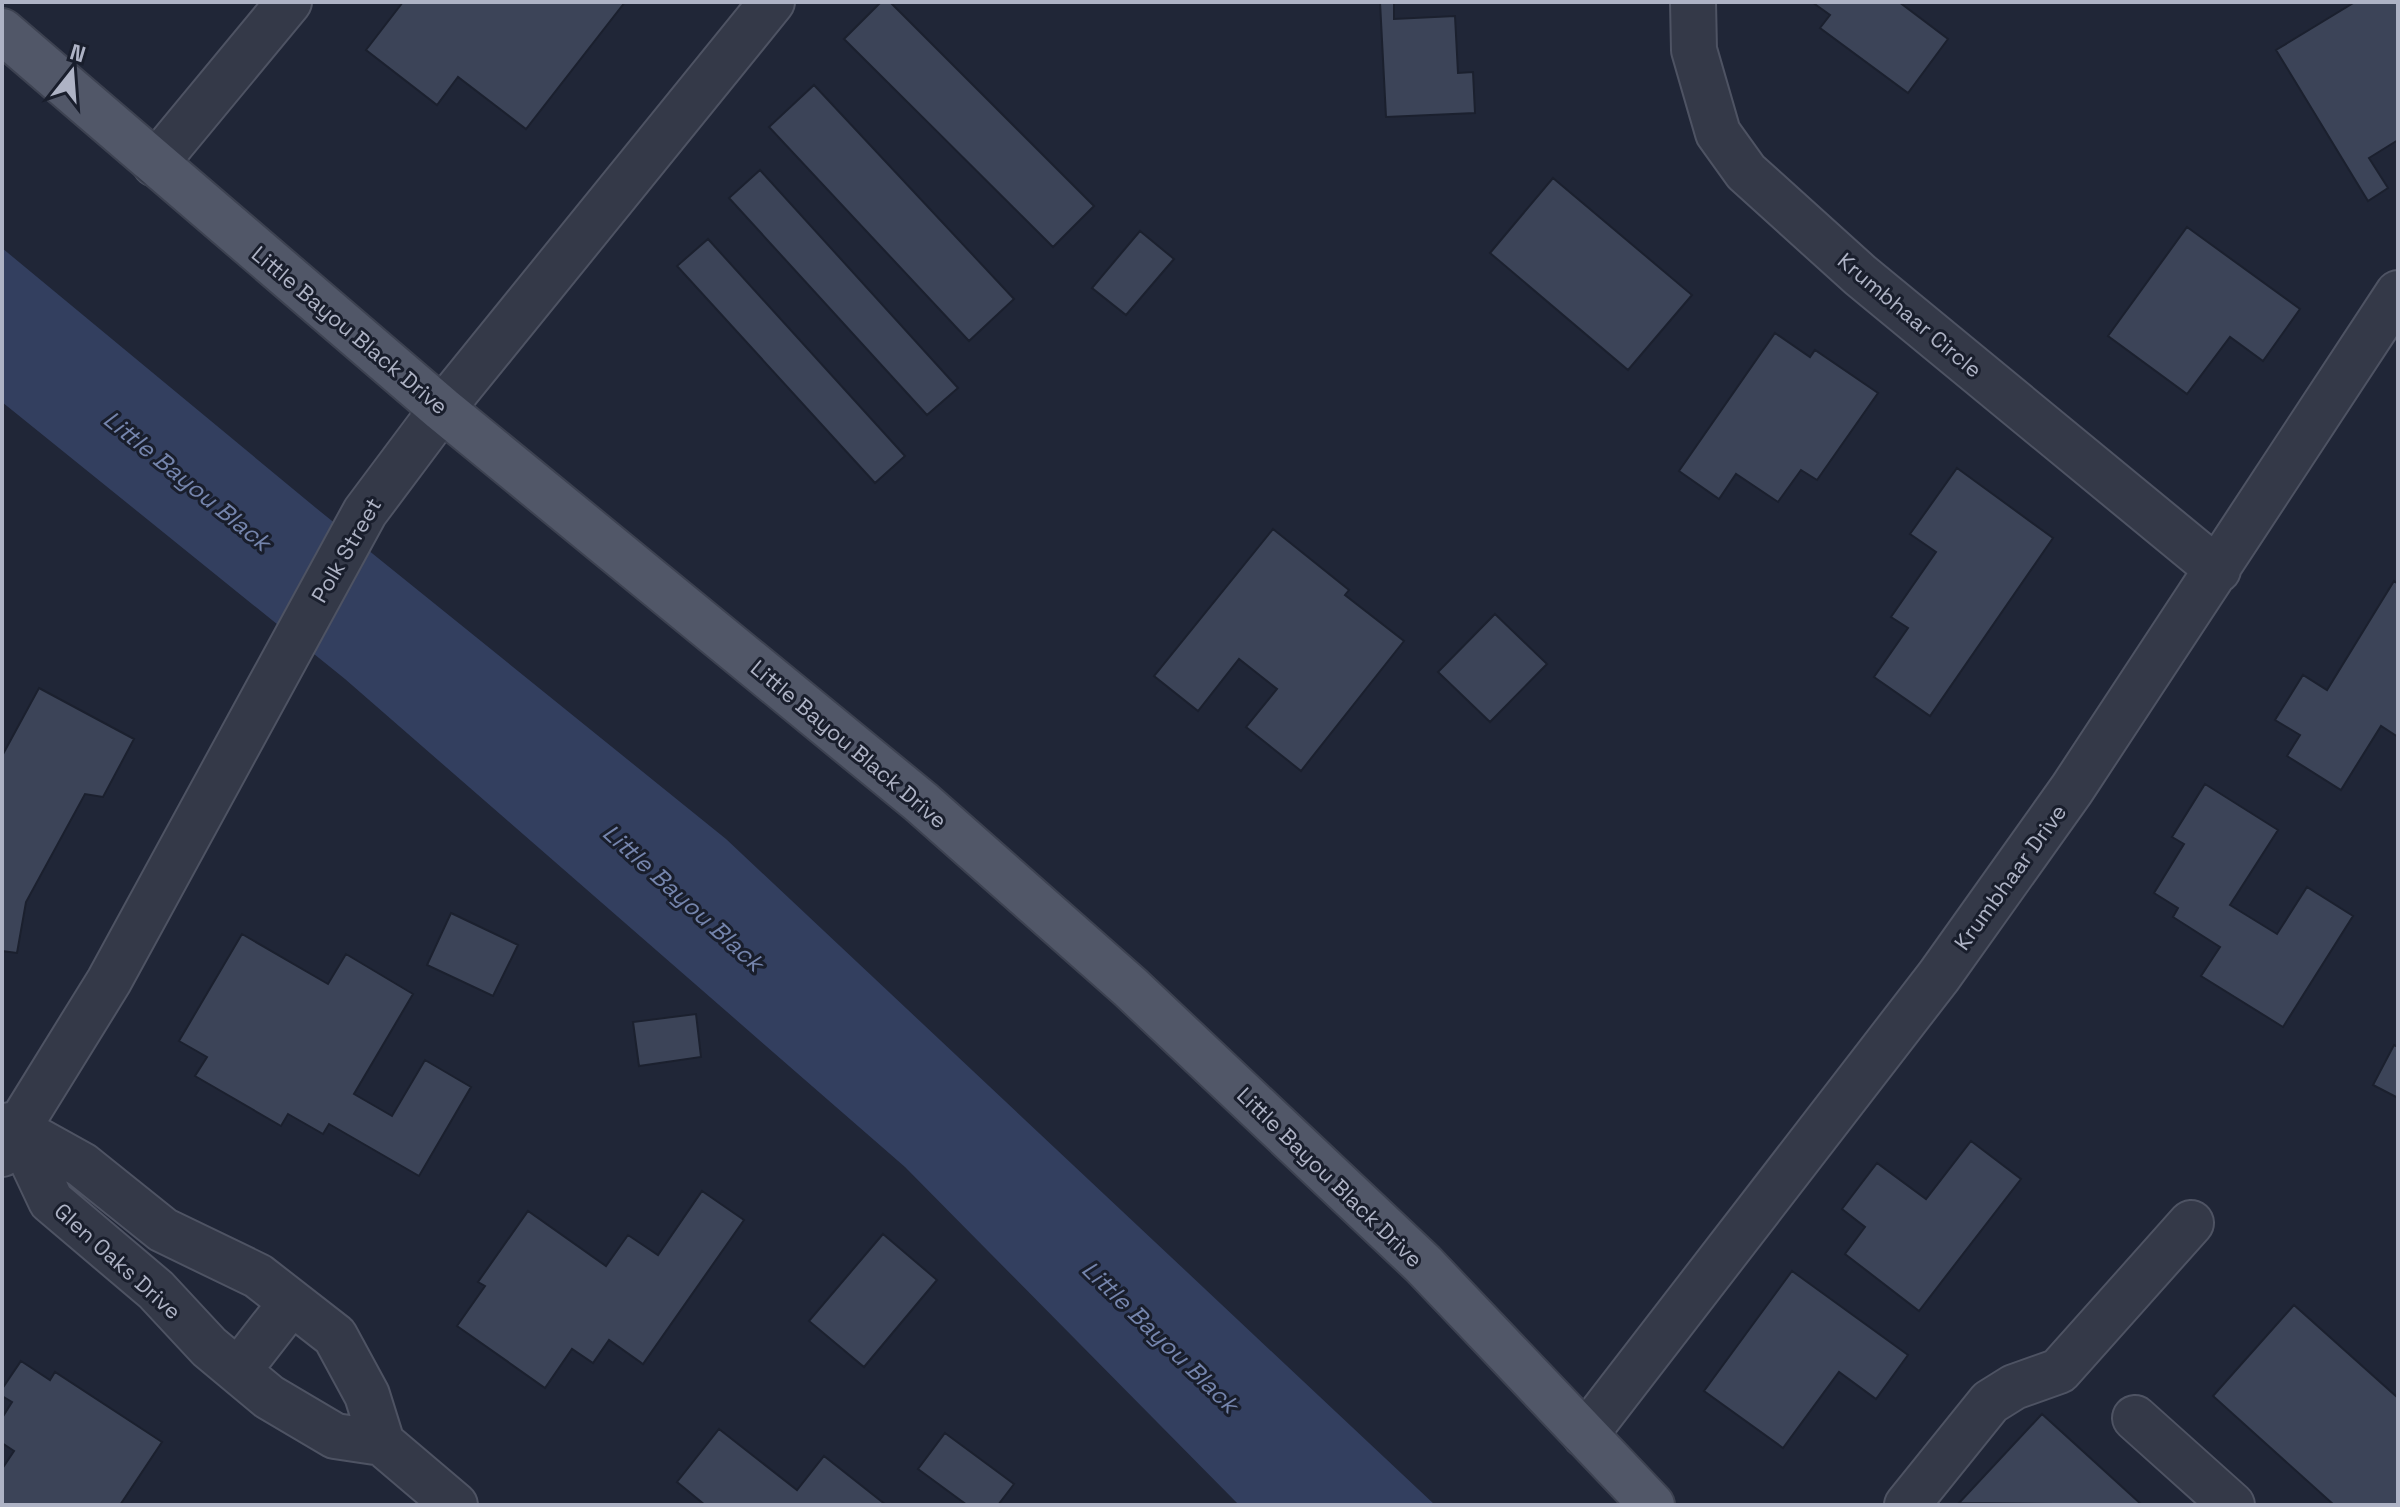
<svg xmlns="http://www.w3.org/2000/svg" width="2400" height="1507" font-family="'Space Grotesk',sans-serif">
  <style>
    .water { fill: #333f5f }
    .building { fill: #3c4458; stroke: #1b202e; stroke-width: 2 }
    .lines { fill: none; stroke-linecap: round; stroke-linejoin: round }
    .minor-casing { stroke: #4e5363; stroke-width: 48 }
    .major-casing { stroke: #3d4251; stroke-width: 48 }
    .minor { stroke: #343948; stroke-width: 44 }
    .major { stroke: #515768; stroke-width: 44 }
    .labels { text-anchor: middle; stroke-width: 6; stroke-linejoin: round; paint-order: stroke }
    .street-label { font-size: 22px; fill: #aeb3c5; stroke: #191e2c }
    .water-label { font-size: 24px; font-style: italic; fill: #7585ad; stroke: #191e2c }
  </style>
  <rect width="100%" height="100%" fill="#202637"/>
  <!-- water -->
  <path class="water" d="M2,248L316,508L726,839L1435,1505H1239L905,1167L345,679L2,402Z"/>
  <!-- building -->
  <path class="building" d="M403,2H625L526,129L458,77L437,105L366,50Z
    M881,2H890L1094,206L1053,247L844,39Z
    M1380,2H1394V19L1455,16L1458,73L1473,72L1475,113L1386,117Z
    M1812,2H1899L1948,39L1908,93L1820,28L1830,15Z
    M2355,2H2398V140L2369,158L2388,188L2368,201L2276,50Z
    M814,85L1014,299L969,341L769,127Z
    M760,170L958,388L927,415L729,198Z
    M1553,178L1692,295L1628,370L1490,253Z
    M2187,227L2300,309L2263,361L2230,337L2187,394L2108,336Z
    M1140,231L1174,259L1126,315L1092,288Z
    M708,239L905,456L875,483L677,266Z
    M1775,333L1810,357L1815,350L1878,393L1817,480L1801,470L1778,502L1736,474L1719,499L1679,471Z
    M1957,468L2053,538L1930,716L1874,677L1908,628L1891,617L1936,552L1910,534Z
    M1273,529L1349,590L1345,595L1404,641L1301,771L1246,727L1277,689L1239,659L1198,711L1154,676Z
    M2394,581L2398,584V737L2381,726L2341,790L2287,756L2300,735L2275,720L2303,675L2327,690Z
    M1495,614L1547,664L1490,722L1438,672Z
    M39,688L134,739L103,797L85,794L26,902L17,953L2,951V756Z
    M2205,784L2278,830L2230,905L2277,934L2307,887L2353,916L2283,1027L2201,976L2220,947L2173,917L2178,908L2154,893L2184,844L2172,837Z
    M451,913L518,945L493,996L427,965Z
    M242,934L328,984L346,954L413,994L354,1094L392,1116L425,1060L471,1087L419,1176L329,1124L323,1134L288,1114L281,1126L195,1076L207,1057L179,1041Z
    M696,1014L701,1057L639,1066L633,1022Z
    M2394,1045L2398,1047V1098L2373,1085Z
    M1971,1141L2021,1179L1919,1311L1845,1254L1865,1227L1842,1209L1877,1163L1926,1199Z
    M702,1191L744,1220L643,1364L609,1340L593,1363L572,1349L545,1388L457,1326L485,1286L478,1282L528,1211L606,1266L628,1235L658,1255Z
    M883,1234L937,1280L864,1367L809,1321Z
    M1792,1271L1908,1355L1876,1399L1839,1372L1783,1448L1704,1391Z
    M2294,1305L2398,1398V1505H2334L2213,1396Z
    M21,1361L50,1380L55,1372L162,1442L120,1505H2V1469L14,1451L2,1443V1418L12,1402L2,1396V1389Z
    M2042,1414L2142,1505L1959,1503Z
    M719,1429L797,1490L824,1456L886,1505H705L677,1482Z
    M945,1433L1014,1484L998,1505H967L918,1469Z"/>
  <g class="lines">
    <!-- minor casing -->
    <g class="minor-casing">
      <path id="minor" d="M1693,2L1694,50L1718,133L1746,172L1860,275L2218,570
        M155,164L289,2
        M10,1125L82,1165L163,1230L258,1276L335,1336L367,1395L382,1443
        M18,1131L51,1201L156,1290L209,1347L269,1397L335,1436L382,1443L455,1505
        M2,1154L109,981L365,512L442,409L772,2
        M238,1371L291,1303
        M2135,1418L2232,1505
        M1585,1435L1939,976L2072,789L2398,293
        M1907,1505L1990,1402L2014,1387L2059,1371L2191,1223"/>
    </g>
    <!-- major casing -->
    <g class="major-casing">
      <path id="major" d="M2,31L442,409L921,802L1130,987L1423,1264L1652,1505"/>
    </g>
    <!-- minor -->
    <use href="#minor" class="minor"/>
    <!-- major -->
    <use href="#major" class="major"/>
  </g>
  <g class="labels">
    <!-- street labels -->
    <g class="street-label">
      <text transform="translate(1910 315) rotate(40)" y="8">Krumbhaar Circle</text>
      <text transform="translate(350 330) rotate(40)" y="8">Little Bayou Black Drive</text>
      <text transform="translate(346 550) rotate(-60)" y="8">Polk Street</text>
      <text transform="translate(849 744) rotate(40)" y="8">Little Bayou Black Drive</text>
      <text transform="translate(2010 877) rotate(-54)" y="8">Krumbhaar Drive</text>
      <text transform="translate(1330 1177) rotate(44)" y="8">Little Bayou Black Drive</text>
      <text transform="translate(118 1261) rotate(42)" y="8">Glen Oaks Drive</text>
    </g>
    <!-- water labels -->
    <g class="water-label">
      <text transform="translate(187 481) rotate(39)" y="8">Little Bayou Black</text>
      <text transform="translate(683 898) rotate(42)" y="8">Little Bayou Black</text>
      <text transform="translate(1160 1337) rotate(44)" y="8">Little Bayou Black</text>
    </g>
  </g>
  <!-- border -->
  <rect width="2400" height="1507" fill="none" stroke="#aeb3c5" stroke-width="8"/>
  <!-- north arrow -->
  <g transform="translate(72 72) rotate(17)" stroke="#191e2c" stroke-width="6" paint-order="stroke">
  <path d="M0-6L14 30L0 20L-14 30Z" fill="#aeb3c5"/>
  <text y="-12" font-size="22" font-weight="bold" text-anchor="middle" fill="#aeb3c5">N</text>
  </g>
</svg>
